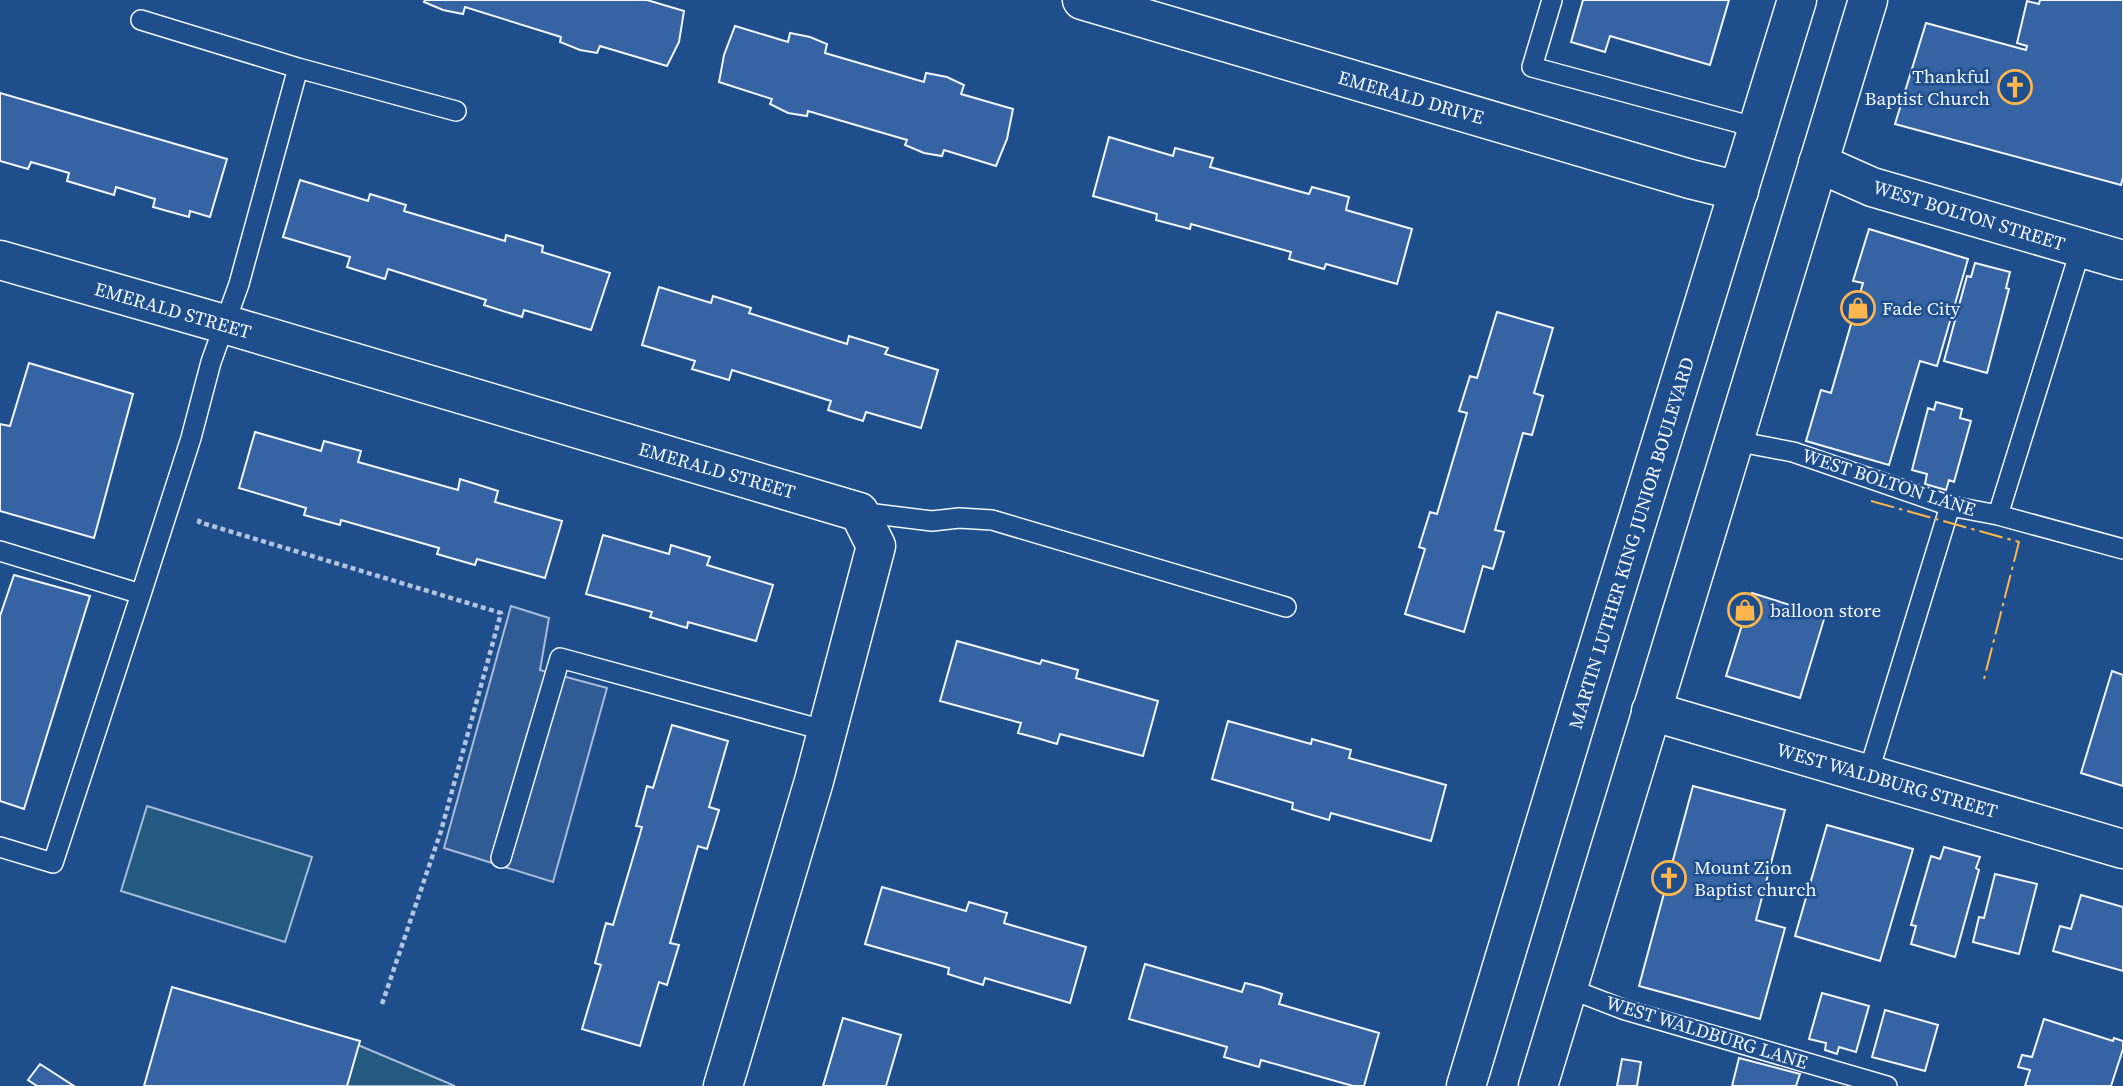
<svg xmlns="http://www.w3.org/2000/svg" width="2123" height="1086" font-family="'Source Serif 4',serif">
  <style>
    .green { fill: #245a82; stroke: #a8bbd7; stroke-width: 2 }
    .parking { fill: #305b95; stroke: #a8bbd7; stroke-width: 2 }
    .building { fill: #3563a3; stroke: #f2f6ff; stroke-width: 2 }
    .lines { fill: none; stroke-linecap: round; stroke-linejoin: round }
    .lane-casing { stroke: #f2f6ff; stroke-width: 22 }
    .street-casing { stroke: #f2f6ff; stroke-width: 41 }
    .primary-casing { stroke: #f2f6ff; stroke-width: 41 }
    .path { stroke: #b3c4dc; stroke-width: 4.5; stroke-dasharray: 5 3.5; stroke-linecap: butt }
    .lane { stroke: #1f4e8c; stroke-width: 19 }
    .street { stroke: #1f4e8c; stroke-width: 38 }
    .primary { stroke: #1f4e8c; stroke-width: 38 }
    .power { stroke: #ffb74d; stroke-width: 2; stroke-dasharray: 24 5 3.5 5; stroke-linecap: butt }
    .labels { text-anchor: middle; stroke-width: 5; stroke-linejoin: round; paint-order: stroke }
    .poi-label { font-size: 19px; fill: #f2f6ff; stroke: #1f4e8c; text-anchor: start }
    .street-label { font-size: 19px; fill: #f2f6ff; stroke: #1f4e8c }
  </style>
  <rect width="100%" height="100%" fill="#1f4e8c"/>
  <!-- green -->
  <path class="green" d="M147,806L312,857L285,942L121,891Z
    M358,1045L455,1086H347Z"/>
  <!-- parking -->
  <path class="parking" d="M511,606L549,618L540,670L607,688L553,882L444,848Z"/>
  <!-- building -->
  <path class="building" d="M425,0H647L684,11L679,42L667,66L600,46L597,53L580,50L560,42L561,37L465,7L463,14L443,10L424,2Z
    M1583,0H1729L1710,65L1610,36L1605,52L1571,42Z
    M2040,0H2123V177L2121,185L1895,124L1926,23L2026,50L2027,46L2017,43L2027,1L2039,4Z
    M735,26L788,42L790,33L810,37L827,44L825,53L924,82L926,73L947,77L964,85L961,94L1013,109L1007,139L996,166L944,150L942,156L924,153L905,145L907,140L808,111L807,116L788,113L770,104L772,99L719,82L724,55Z
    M0,93L227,159L210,217L190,211L189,217L153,207L155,199L116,187L114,195L67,181L69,173L31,162L28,169L0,161Z
    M1109,137L1173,156L1175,148L1213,158L1210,167L1309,194L1312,187L1349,197L1346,210L1412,229L1397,284L1326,264L1324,269L1289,259L1291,252L1191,224L1190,229L1156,220L1157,214L1093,196Z
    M300,180L368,201L370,194L406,205L404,211L505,241L506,235L543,246L542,252L610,273L591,330L524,310L522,317L484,305L486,300L388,269L385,279L347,267L350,257L283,237Z
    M1869,229L1968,259L1937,366L1920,361L1889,465L1806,441L1821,390L1831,393L1863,283L1853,281Z
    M1975,263L2010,272L2006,288L2009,289L1987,373L1944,361L1967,276L1971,277Z
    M659,287L711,303L713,296L751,308L749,313L847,344L849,336L888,348L885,354L938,370L921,428L866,412L863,421L828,410L831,401L732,370L729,380L692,369L695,361L642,345Z
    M1497,312L1553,328L1534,393L1543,396L1532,435L1523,433L1495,530L1504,532L1493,569L1483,566L1464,632L1405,614L1425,549L1419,547L1430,512L1437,514L1467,413L1459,411L1470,376L1477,378Z
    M29,363L133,394L94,538L0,511V424L10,426Z
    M1936,402L1962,409L1960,418L1971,421L1954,482L1949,480L1946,490L1925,484L1927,474L1912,470L1928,408L1934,410Z
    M255,432L321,451L324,441L361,451L358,462L458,490L460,479L498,491L495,502L562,521L545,578L477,559L475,565L437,554L439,548L341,520L340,525L304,515L306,508L239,488Z
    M603,535L669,554L671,545L710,557L707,565L773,585L756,641L688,622L687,628L650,617L652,612L586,594Z
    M14,575L90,596L24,809L0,801V616Z
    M1752,593L1825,616L1800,698L1726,676Z
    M957,641L1040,664L1042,660L1078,670L1076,678L1158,701L1143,756L1060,734L1057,744L1037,738L1018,733L1021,723L940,701Z
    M2112,671L2123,675V786L2081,773Z
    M1228,721L1311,744L1312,739L1351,750L1349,758L1446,785L1431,841L1331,813L1329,820L1312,815L1292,809L1293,803L1212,779Z
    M672,725L728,741L709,807L719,810L707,849L698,846L670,943L679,945L667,985L659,982L640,1046L582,1029L601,965L595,963L606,923L613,925L642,827L636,826L647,786L653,788Z
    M1693,786L1785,810L1756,920L1785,928L1760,1019L1639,986Z
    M1827,825L1913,849L1880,961L1795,936Z
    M1944,847L1980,857L1976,868L1979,870L1955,957L1911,944L1916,926L1911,925L1931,856L1940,859Z
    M1995,874L2037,884L2019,954L1973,942L1979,917L1984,918Z
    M882,887L966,911L969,902L1007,913L1004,923L1086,947L1070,1003L985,978L983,985L948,974L949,968L865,944Z
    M2081,895L2123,907V971L2053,951L2060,926L2071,929Z
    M1145,964L1242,992L1245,983L1261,987L1282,994L1279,1004L1379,1033L1364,1086H1353L1261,1060L1259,1067L1224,1057L1227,1047L1129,1019Z
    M172,987L360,1041L347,1086H144Z
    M1822,993L1869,1006L1856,1052L1839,1047L1837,1054L1825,1050L1826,1043L1809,1039Z
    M1885,1010L1938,1025L1925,1071L1872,1057Z
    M843,1018L901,1035L886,1086H823Z
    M2044,1019L2113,1041L2114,1038L2123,1041V1049L2111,1086H2025L2030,1070L2018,1067L2022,1055L2032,1057Z
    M1739,1058L1800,1074L1796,1086H1732Z
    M1622,1059L1641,1062L1637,1086H1617Z
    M40,1064L74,1086H37L28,1080Z"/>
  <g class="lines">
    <!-- lane casing -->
    <g class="lane-casing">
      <path id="lane" d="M1552,0L1532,67L1758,128
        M298,68L456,111
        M1735,441L1793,452L1950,506L1998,515L2123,549
        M859,512L932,521L959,518L992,520L1286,607
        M1998,515L2081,248
        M0,551L141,594
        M1868,774L1950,506
        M0,847L53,863L141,594L191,438L211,362L239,284L298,68L141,20
        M501,858L560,658L827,731
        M1568,988L1625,1010L1887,1086"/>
    </g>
    <!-- street casing -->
    <g class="street-casing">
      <path id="street" d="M1082,0L1690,179L1739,191
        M1818,163L1872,187L2123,260
        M0,260L224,324L859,512L876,546L814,781L723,1086
        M1651,711L2123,849"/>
    </g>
    <!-- primary casing -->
    <g class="primary-casing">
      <path id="primary" d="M1466,1086L1582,701L1797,0
        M1538,1086L1868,0"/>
    </g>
    <!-- path -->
    <path class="path" d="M200,519L199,522L501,613L441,831L382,1004"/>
    <!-- lane -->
    <use href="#lane" class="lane"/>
    <!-- street -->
    <use href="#street" class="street"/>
    <!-- primary -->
    <use href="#primary" class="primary"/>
    <!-- power -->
    <path class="power" d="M1871,501L2019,542L1984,679"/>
  </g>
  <!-- icons -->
  <defs>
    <g id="church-ring" transform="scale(1.75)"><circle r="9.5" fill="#1f4e8c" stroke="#ffb74d" stroke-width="1.5"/><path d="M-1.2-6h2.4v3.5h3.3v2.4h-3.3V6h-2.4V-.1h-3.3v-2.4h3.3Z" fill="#ffb74d"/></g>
    <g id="shop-ring" transform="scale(1.75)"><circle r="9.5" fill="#1f4e8c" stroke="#ffb74d" stroke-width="1.5"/><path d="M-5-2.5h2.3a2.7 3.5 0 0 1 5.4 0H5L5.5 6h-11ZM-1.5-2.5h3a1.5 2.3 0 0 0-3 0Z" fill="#ffb74d"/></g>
  </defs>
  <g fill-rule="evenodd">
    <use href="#church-ring" x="2015" y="87"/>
    <use href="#shop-ring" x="1858" y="308"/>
    <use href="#shop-ring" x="1745" y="610"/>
    <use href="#church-ring" x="1669" y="878"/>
  </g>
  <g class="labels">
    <!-- poi labels -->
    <g class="poi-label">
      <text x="1990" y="83" text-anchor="end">Thankful<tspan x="1990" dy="22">Baptist Church</tspan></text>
      <text x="1882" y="315">Fade City</text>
      <text x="1770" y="617">balloon store</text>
      <text x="1694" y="874">Mount Zion<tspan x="1694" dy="22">Baptist church</tspan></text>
    </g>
    <!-- street labels -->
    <g class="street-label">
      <text transform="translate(1411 97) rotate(16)" y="7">EMERALD DRIVE</text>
      <text transform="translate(1969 215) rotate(17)" y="7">WEST BOLTON STREET</text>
      <text transform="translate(173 310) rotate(16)" y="7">EMERALD STREET</text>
      <text transform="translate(717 470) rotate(16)" y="7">EMERALD STREET</text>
      <text transform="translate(1889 482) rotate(18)" y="7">WEST BOLTON LANE</text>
      <text transform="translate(1631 543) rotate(-73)" y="7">MARTIN LUTHER KING JUNIOR BOULEVARD</text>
      <text transform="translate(1887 780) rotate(16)" y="7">WEST WALDBURG STREET</text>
      <text transform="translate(1707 1032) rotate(17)" y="7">WEST WALDBURG LANE</text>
    </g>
  </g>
</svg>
